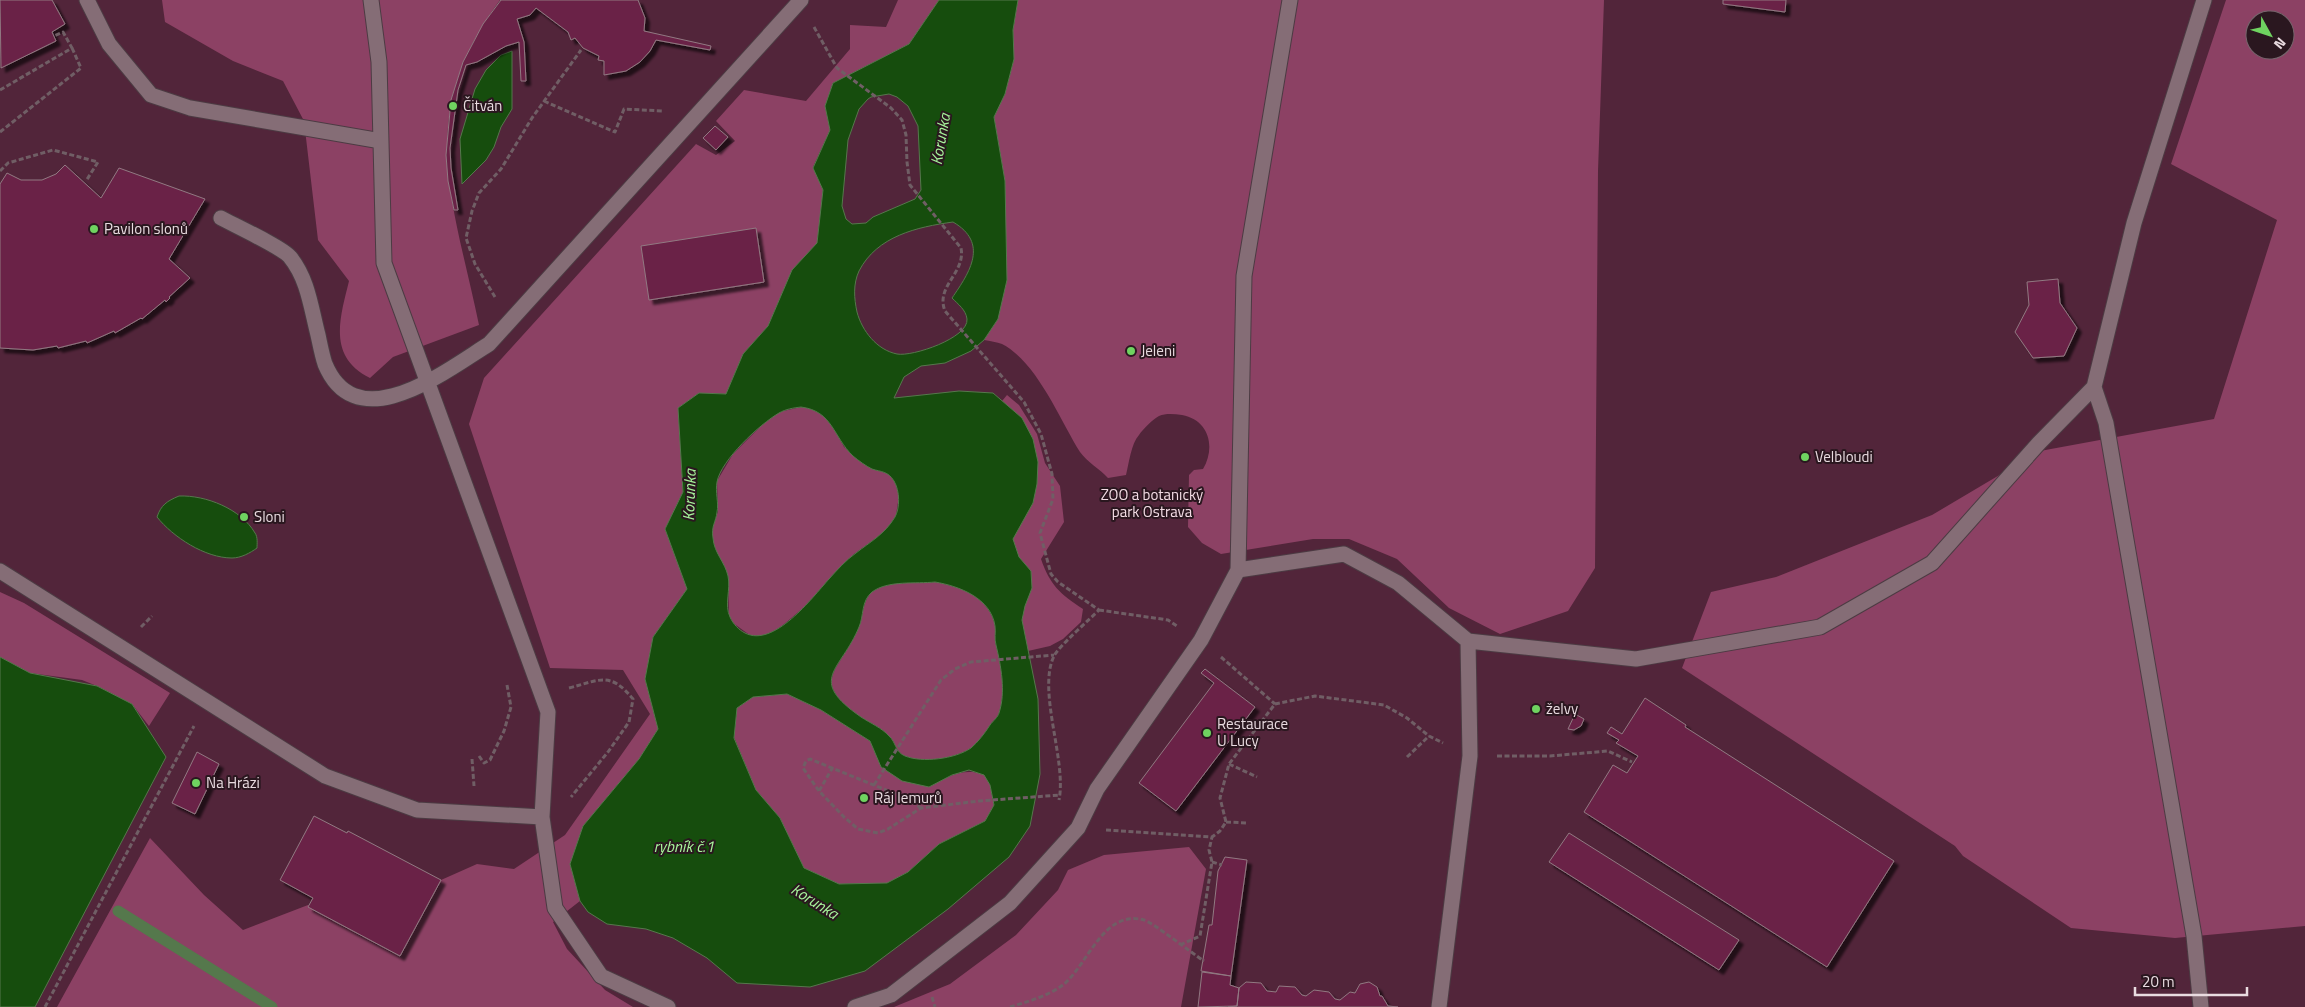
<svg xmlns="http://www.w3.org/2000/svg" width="2305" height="1007" font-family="'Titillium Web',sans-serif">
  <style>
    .green { fill: #52253a; fill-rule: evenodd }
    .forest { fill: #8c4164; fill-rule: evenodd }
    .water { fill: #164d0d; stroke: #55784c; fill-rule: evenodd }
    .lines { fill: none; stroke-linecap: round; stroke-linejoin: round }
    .stream { stroke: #55784c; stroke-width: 11 }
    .building { fill: #6b2347; stroke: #917982; filter: url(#shadow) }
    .minor-casing { stroke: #4c3b43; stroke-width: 17 }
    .path { stroke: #705e65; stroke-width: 3; stroke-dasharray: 5 2.5; stroke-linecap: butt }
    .minor { stroke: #856d76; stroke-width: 15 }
    .poi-dot { fill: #6fd360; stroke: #2a171f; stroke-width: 2 }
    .labels { text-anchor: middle; stroke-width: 4; stroke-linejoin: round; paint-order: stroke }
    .poi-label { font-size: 15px; fill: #e9dbe0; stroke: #2a171f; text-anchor: start }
    .park-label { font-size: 15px; fill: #f3dce5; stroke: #2a171f }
    .water-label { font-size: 16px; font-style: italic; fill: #a7f49b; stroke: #2a171f }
  </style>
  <defs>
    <filter id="shadow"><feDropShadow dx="4.5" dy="4.5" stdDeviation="1" flood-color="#0009"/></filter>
  </defs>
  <rect width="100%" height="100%" fill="#342029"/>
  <!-- green -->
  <path class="green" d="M0,0H2305V1007H0ZM2255,20H2285V50H2255Z"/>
  <!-- forest -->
  <path class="forest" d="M162,0H500C414,116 453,199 479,325L393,357L370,378C327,357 340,318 349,281L318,240L304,121L283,81L233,61L165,22Z
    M898,0H939L909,44L833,83L825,106L830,130L813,167L823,190L817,244L792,270L768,326L743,354L726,394L699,393L678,408L683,492L665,529L687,589L653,637L645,679L658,729L639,759L583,826L570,864L580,901L553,922L567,949L605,990L633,1007H57L150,838L204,895L243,930L308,905L400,956L441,880L477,864L514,869L565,835L650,714L623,670L550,668L469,424L484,378L696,144L716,155L735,141L716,121L744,90L806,101L850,49V25L886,27Z
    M1018,0H1604L1598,171L1595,568L1568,611L1500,634L1449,608L1397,559L1349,539H1313L1221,554L1202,543L1188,527L1189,475L1194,470L1203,469C1216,447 1209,420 1182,415C1174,414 1166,413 1159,416C1153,419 1143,429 1139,435C1131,444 1129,463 1126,475L1108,478C1100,469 1087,462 1080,452C1060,420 1037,362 1002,344C997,342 990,341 984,340L998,319L1005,181L994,117L1005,94L1014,59L1013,30Z
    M2226,0H2305V926L2175,938L2071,928L1963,856L1955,846L1682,668L1711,592L1776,577L1932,515L2040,451L2214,419L2277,220L2171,164ZM2255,20H2285V50H2255Z
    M1007,395L1019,405L1037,434L1045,463L1060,486L1064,522L1041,559C1050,585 1060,594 1083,609L1081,622L1063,639L1050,646L1028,651L1014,647L1002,401Z
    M801,407L813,409L824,416L833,426L844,447L873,469L889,474L895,482L899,496L896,515L887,530L854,554L808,604L777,630L764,636H751L733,623L729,616L728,576L714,547L712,535L713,523L718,512L717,481L733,454L763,424L779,412Z
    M935,582C960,586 991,598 995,626C996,633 994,638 996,645C1001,666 1006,692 999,713C998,717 993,721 990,725C985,733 978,742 971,748C955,759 922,763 905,756C895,752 896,742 889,736C882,728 870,723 861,717C807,680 841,671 859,627C864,616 862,601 872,592C888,580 916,584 935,582Z
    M0,592L24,603L170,693L149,726L132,704L97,686L82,680L30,673L0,657Z
    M787,694L821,710L870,741L876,752L929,787C949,776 961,768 984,774L990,785L994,805L985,821L939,844L908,872L887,883L839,884L804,868L780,818L756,790L734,737L737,708L753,697Z
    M1189,847L1206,869L1181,1007H894L950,984L1016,935L1058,890L1068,870L1104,855Z"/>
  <!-- water -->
  <path class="water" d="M939,0H1018L1013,30L1014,59L1005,94L994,117L1005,181L1007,280L998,319L984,340L971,351L945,363L921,366L904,377L894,398L959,391L993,393L1022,418L1033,439L1038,462L1037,484L1033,503L1013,539L1019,557L1031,571L1032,588L1025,606L1022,620L1038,699L1040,774L1030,826L1009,857L948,909L865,971L810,987L737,983L707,958L673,938L646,929L607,924L588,912L580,901L570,864L583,826L639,759L658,729L645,679L653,637L687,589L665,529L683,492L678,408L699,393L726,394L743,354L768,326L792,270L817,243L823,190L813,168L830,130L825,106L833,83L909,44ZM889,94L897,97L908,106L918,126L921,190L915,199L873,217L866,223L852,224L846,219L842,206L848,140L859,109L868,99L871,97ZM953,222C989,243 970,272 952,298C958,304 966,310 967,319C969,338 912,357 897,354C877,350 862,331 857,312C854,298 853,284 859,271C877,236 917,227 953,222ZM801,407C833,411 833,437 853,456C859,461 866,466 872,469C881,472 888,471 894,481C900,491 900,508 895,517C885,534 870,542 856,553C846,560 837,570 829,579C812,598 774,648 745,633C739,630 733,624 730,617C724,605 731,589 728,576C725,562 714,553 713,538C711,526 716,522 717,512C719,503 715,492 717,482C721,460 760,424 779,413C786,409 793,408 801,407ZM935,582C959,586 991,598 995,626C996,633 994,638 996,645C1001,666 1006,692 999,713C998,717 993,721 990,725C985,733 978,742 971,748C955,759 922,763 905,756C895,752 896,742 889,736C882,728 870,723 861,717C806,679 841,671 859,627C864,616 861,601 872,592C888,580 916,584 935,582ZM787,694L821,710L870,741L881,767L902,781L929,787L952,775L969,770L984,775L990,785L994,805L985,821L939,844L908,872L887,883L839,884L804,868L780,818L756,790L734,738L737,708L753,697Z
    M512,51V109L501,127L494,147L486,160L462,184L460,139L475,89L486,70L501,55Z
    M179,496C206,495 241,509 255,533C258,537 257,544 257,548C250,553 241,558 232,558C205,558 173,537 157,517C161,505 167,501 179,496Z
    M0,657L30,673L97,686L132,704L166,757L35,1007H0Z"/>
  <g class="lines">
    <!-- stream -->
    <path class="stream" d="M118,911L272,1007"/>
  </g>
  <!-- building -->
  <path class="building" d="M0,0H52L65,24L52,32L56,41L1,68Z
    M501,0H638L645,18L644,31L711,46L710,50L656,40L650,51L640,62L626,71L604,75V61L598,60L599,56L583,48L575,38L571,40L568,32L536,8L530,15L517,19L524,42L526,81H521L519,42L506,46L477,62L466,65L458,90L450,148L451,168L458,210H454L448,181L446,155L451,100L463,62L483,24Z
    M1723,0H1786L1785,12L1723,4Z
    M715,126L728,137L716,150L703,138Z
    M65,165L101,198L119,168L205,199L169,259L190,278L169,297L170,298L166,302L165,300L142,319L141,318L115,333L114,331L87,343L86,341L58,348L57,346L33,350L0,348V184L7,173L21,180H42L56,174Z
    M756,228L764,282L649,300L641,246Z
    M2058,279L2060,303L2077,328L2064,356L2033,358L2015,332L2029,305L2027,282Z
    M1205,669L1255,707L1176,811L1139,783L1214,683L1201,673Z
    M1645,698L1686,725L1685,727L1894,861L1827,967L1584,812L1613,765L1627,773L1638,756L1616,743L1619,740L1607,733L1611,727L1622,734Z
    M1575,714L1584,719L1581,726L1574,730L1568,729Z
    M197,752L219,764L195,814L172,803Z
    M314,816L347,833L348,831L441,880L400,956L308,907L313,898L280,880Z
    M1569,833L1739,940L1719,970L1549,862Z
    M1225,857L1247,860L1231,976L1201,971L1209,925H1212L1218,871Z
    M1202,972L1231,976L1230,985L1239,988L1237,1006L1198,1007Z
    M1246,982L1261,983L1267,991L1276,992L1279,986L1295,987L1302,995L1306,996L1314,990L1329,992L1335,999L1340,1000L1350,992L1355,993L1360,984L1369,982L1377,987L1380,996H1382L1388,1006L1398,1007H1228L1237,1006L1239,988Z"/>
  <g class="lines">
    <!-- minor casing -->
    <g class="minor-casing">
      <path id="minor" d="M87,0L109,44L151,95L190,108L381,141
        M221,218C234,225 283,248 290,257C308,279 311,308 318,335C320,344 322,355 325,364C357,441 447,370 489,344L801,0
        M2094,387L2106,423L2194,936L2201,1007
        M1238,570L1244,276L1290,0
        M0,571L325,776L417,810L542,817L548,712L384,263L379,62L371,0
        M542,817L555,908L601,976L668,1007
        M855,1007L891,995L1010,903L1078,828L1097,789L1201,640L1238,570L1344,554L1398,583L1468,641L1636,659L1820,627L1932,563L2039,443L2094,387L2134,223L2204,0
        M1439,1007L1470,756L1468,641"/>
    </g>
    <!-- path -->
    <path class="path" d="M814,27L837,68L891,108L902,120L906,135L907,162L910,185L961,248C966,273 935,286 945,311L1024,402L1041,434L1052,474L1053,499L1040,533L1051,574L1058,582L1099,610C1089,620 1059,646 1054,656C1037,691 1067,761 1059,800
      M0,90L72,48L63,32L54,36
      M544,101L615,132L624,109L663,111
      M0,132L81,68L72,48
      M0,171L8,163L53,150L98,162L86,181
      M495,297L475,264L466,238L472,211L479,193L501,169L532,118L581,50
      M1099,610L1168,620L1177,626
      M141,627L152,616
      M1221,657L1275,704
      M569,688C600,680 610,671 633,699L629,722L608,752L571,797
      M479,756L484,763L490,760L504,731L511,707L507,685
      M1497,756H1550L1608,751L1632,762
      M1407,757L1429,736
      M472,759L474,786
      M1229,764L1257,777
      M833,767L819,791L844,817L858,829L878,833L888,829L921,808L979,801L1060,795
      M874,785L941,680L955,669L971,662L1054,655
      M819,791L803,768L806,761L810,759L908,799L921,808
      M1226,822L1247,823
      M1106,830L1212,837L1220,831L1226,822L1220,798L1229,764L1275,704L1315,696L1384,705L1407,718L1429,736L1443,743
      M1212,862L1222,865
      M1180,945L1200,936L1212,862L1209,850L1212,837
      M932,997L935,1007
      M45,1007L194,726
      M1010,1007C1027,1002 1048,996 1063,985C1088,965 1103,909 1144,920C1152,922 1193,954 1204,961"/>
    <!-- minor -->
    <use href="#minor" class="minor"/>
  </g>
  <!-- markers -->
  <g class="poi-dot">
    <circle cx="453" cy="106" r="5"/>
    <circle cx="94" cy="229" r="5"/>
    <circle cx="1131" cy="351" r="5"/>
    <circle cx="1805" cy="457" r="5"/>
    <circle cx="244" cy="517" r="5"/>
    <circle cx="1536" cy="709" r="5"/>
    <circle cx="1207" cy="733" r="5"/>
    <circle cx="196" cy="783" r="5"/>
    <circle cx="864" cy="798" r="5"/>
  </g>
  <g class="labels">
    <!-- poi labels -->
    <g class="poi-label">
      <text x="463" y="111">Čitván</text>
      <text x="104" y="234">Pavilon slonů</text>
      <text x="1141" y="356">Jeleni</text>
      <text x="1815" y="462">Velbloudi</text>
      <text x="254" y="522">Sloni</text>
      <text x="1546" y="714">želvy</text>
      <text x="1217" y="729">Restaurace<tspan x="1217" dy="17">U Lucy</tspan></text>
      <text x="206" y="788">Na Hrázi</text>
      <text x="874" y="803">Ráj lemurů</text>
    </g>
    <!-- park labels -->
    <g class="park-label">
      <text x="1152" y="500">ZOO a botanický<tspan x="1152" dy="17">park Ostrava</tspan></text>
    </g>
    <!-- water labels -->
    <g class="water-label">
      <text transform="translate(940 139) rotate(-80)" y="6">Korunka</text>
      <text transform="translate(689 495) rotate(-88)" y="6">Korunka</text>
      <text x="684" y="852">rybník č.1</text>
      <text transform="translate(815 901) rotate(32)" y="6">Korunka</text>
    </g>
  </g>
  <!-- north arrow -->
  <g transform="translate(2270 35) rotate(130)"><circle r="24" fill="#2a171f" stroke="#76656c"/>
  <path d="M0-4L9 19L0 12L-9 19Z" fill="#6fd360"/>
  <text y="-8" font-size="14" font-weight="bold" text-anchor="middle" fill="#e9dbe0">N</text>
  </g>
  <!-- scale -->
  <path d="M2135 987v8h112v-8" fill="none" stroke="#e9dbe0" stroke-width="2.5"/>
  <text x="2142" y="987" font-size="15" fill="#e9dbe0" stroke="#2a171f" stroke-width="4" paint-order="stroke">20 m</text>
</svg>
